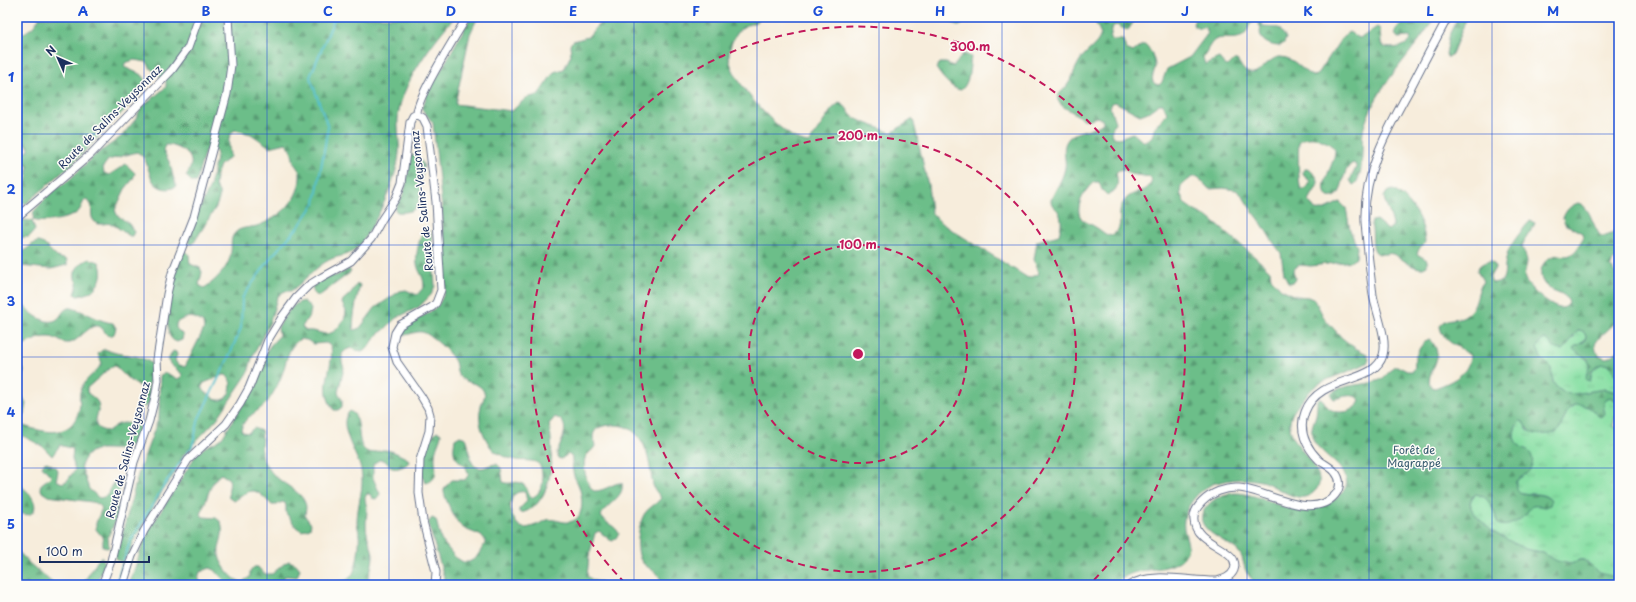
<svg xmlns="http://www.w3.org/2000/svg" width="1636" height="602" font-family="'Playpen Sans',sans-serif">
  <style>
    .grass { fill: url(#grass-tufts); stroke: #508780 }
    .forest { fill: url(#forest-firs); stroke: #447674; fill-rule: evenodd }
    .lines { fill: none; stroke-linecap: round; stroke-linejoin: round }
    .stream { stroke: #55c1cf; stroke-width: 2 }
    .tertiary-casing { stroke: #68728a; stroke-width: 9 }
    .tertiary { stroke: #fff; stroke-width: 7 }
    .grid { fill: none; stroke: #1d4ed8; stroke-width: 1; stroke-opacity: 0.55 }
    .ring { fill: none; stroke: #c2185b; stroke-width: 2; stroke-dasharray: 7 5 }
    .labels { text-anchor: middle; stroke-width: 3; stroke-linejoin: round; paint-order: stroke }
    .street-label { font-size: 11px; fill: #1b2f5e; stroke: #fdfcf7 }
    .park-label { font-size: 11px; fill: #365b6f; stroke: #fdfcf7 }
    .centre { fill: #c2185b; stroke: #fdfcf7; stroke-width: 2 }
    .ring-label { font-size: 12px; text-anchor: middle; font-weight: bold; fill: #c2185b; stroke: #fdfcf7; stroke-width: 3; stroke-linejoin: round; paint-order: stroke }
    .neatline { fill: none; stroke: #1d4ed8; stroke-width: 1.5 }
    .grid-label { font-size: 13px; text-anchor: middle; font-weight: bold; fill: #1d4ed8 }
  </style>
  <defs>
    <pattern id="grass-tufts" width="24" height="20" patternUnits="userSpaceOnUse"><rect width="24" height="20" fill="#86dfa3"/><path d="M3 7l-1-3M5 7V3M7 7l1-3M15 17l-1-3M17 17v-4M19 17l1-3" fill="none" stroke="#73c08f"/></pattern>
    <pattern id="forest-firs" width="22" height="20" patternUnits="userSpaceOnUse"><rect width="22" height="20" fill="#6cbe89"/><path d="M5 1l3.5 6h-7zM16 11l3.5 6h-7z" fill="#589b73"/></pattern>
  </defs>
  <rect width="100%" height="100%" fill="#fdfcf7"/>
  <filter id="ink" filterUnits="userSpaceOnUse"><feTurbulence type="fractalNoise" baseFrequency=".025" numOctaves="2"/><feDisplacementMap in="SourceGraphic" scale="8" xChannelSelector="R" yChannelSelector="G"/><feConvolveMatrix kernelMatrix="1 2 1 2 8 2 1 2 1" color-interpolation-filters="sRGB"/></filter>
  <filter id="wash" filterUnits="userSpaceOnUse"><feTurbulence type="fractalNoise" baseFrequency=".012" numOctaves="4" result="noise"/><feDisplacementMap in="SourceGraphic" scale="16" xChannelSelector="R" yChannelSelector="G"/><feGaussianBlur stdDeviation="0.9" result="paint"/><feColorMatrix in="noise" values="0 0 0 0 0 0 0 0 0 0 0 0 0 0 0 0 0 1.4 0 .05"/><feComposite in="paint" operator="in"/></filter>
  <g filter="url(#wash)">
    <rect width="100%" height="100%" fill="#f7eddc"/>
    <!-- grass -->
    <path class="grass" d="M1580,330L1583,331L1586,336L1585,341L1574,347L1589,362V368L1586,375L1591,379C1591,370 1595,368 1602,363L1610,366L1619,379V393L1605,389L1574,394L1563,392L1557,388L1553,382L1551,368L1541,358L1537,348L1540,342L1545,339L1548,340L1573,339L1575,333Z
      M1610,397L1617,401L1619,400V418L1615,417L1613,427L1619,428V578C1612,577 1604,577 1598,573C1593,570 1590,563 1585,560C1580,558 1575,563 1571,564C1567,564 1562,563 1558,562C1552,560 1548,556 1543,553C1537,550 1531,551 1525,549C1510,544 1452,512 1476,494C1490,496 1494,511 1498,524L1525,515L1531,506L1535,505H1550L1551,501C1542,486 1512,503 1516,481L1529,471L1528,450C1525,449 1521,448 1519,446C1511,439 1514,427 1520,421L1523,422L1528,431L1560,428C1567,407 1578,393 1597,415L1605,412C1601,405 1604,401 1610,397Z"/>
    <!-- forest -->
    <path class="forest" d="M40,17H221L224,20L232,19L234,17H455C435,38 404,81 399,110C396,124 400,139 399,153C397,179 375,227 358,247C351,254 346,255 337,257C332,258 325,262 321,265C310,273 302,283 291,291H285L280,294L277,298L270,322L252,358L248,373L217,419L183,455L173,476L164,488L139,533C130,542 132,556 122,562L117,560L115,554L120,543L139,471L159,417L160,375L166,373L178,379L181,378L182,374L170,364L168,360L173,351L176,352L177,355L175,360L177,364L185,367L204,329L203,323C194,315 186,316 176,323V328L183,335L182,340L177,342C176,341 173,341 172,339C163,331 170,289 173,278C175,269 179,261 183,252H187L189,255L190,264L200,268L202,272L199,285L204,288C216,281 230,266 231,252C232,246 230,239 234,234C239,227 249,228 257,226C280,218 302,199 300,172L294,163L291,149L286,143L270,147L251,134L235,130C225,136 230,148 230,157L220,165L216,176L215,186L219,192V199L216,207L193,244H190L188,241L197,214L210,187L217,153L214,150L208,149L205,151L196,182H192L186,176C189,171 192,166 191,160C189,151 173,144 165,145L163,151C170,162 170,163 173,176C174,180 176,182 176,186C168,192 156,188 152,179C147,169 148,158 137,152L108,160L103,167L104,173L109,175L126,164L135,173L133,179L125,189L115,210L117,215L129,224L134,232L132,236H130C124,233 117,226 111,224C105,222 99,227 94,221C88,214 96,205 86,199C82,202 82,208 78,212C70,219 42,224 33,220L34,211L51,193L69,180L94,156L121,137L135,120L141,108L166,87V81L151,69L147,62L134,60L125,63L124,67L142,75L145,79L143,87L134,100L72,164L26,204L20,203L17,200C18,195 22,192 24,188C27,181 28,174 28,167C25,163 21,164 17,161V157C21,153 25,154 29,150V148L25,144L19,142L17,143V38L33,27ZM223,375H226C236,383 229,402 218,400C215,400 212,397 210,395C206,393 203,391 202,386L204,383Z
      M471,17L477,19L470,34L455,104L512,111L526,98L538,95L554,72L564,69L571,55L570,44L573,41L588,37L596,27L607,17H760L759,20C754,24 748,24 743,27C735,32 730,45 729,54C726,77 786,143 809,143L832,109L839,103C848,105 848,115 855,118C865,124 879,127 891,133L913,119L928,185L931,212L941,223L1028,278L1039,274L1034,260L1037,241L1059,235C1061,227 1063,219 1058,211C1055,207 1051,206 1051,200C1055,190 1063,179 1065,168C1067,158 1060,148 1069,138C1078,129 1093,131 1103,123V120L1097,117C1088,120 1084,121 1077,115C1072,111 1060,107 1058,100C1057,94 1063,91 1066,87C1072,80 1074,70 1079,62C1085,51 1098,46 1101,34L1093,17H1134L1135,20L1128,30L1124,29L1117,25L1113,26L1110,38L1112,40H1123L1126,49L1133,52L1142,45H1146C1150,49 1155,60 1155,66C1155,73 1147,83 1159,85L1162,82L1167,69L1190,57L1208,33L1205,27C1199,29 1196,29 1193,24L1195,19C1201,15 1204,18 1210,20L1214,17H1264L1262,22L1263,27L1279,28L1286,38L1284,43L1280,46C1269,46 1257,40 1261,28L1257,21C1246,23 1250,31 1243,36C1234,41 1221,36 1215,40C1210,43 1206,53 1203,58L1205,64L1219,58L1225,65L1228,66L1234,60H1237C1240,63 1241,67 1244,70C1258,82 1267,56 1281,57C1295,58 1301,70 1312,76L1317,75L1320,71L1343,36L1349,32L1357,37L1361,38L1377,27L1380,29L1381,43L1382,46C1390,50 1408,48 1411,38L1409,37L1398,38L1395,34L1397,29L1405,20V17H1435C1413,54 1377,84 1364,127C1360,139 1366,179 1353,185L1350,180L1356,168V165L1353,163C1338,171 1347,201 1328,197C1317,185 1336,164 1335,149C1327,140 1309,133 1299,142C1298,148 1298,185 1301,189H1305L1308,186L1310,182L1308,179L1304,176L1303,172L1305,169C1309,169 1310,170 1313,173C1325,182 1312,192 1309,201L1315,210C1325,212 1332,205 1340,202L1346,208L1350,230L1357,247L1356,257L1352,261L1311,266L1300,265L1296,267L1293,271L1295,278L1294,281L1290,283L1288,282L1284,274L1281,253L1271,239L1259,219L1248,205L1242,195L1236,190L1223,188L1209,189L1198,177H1192L1181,186L1180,193L1185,204L1195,211L1209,218L1255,257L1270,271L1271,278L1281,289L1296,296L1308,297L1315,300L1324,318L1342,338L1355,348L1367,354L1369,359L1367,363C1352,371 1330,377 1317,385C1311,389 1305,397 1300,403C1296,408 1291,414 1290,421C1285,444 1332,471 1316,490C1300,509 1277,485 1261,481C1246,478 1231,479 1216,483C1210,484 1203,490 1198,494C1189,504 1182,515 1184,529C1186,539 1191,546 1185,555C1173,573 1144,566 1126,576C1122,578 1118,582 1114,585H662C661,574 653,571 645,565C633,557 638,523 645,513C649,507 657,504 661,498C658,493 654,490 653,485C649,465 649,441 630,429C621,423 593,422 593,437C593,440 595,444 595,446C593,451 587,453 585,458C582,467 587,486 594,491C606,491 614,482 622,483C625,498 606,503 601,516C605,524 616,525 619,534L613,541L610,540L599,531L595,533L589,556L587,576L594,581L602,582L604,585H443L444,577L428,523L432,518L436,520L441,540L455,557L463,562H469L476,558L485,544V539C479,533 469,532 462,527C457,524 443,496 444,490C445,486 449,483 452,480H465L469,474C462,457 450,464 455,439L460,436L466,438C471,447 467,468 481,468C486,468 489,464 497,464L501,468L503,482C510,486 518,478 525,486C528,489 528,494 530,498C535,497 539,493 541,488C543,485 543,480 542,476C542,457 530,462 516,460C507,458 495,454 490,446C482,433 477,421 481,406C482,402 486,396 484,392C480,382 468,384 461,378C456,373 457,368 455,362C452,354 430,333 422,332C415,331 410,335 404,335L401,333L402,329L405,326C423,314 442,312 445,287L442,208L433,123L422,109L427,95ZM1115,102L1140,115L1148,112L1159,104H1163L1167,113L1154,128C1154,135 1149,145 1141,140C1138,138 1136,135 1133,133C1124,135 1121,141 1112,136L1111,132L1115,122L1110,108L1112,103ZM1124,169L1130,174L1150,177L1152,181C1147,196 1132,188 1123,203C1115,216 1127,228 1110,236C1104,234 1102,231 1097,228C1093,225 1087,223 1083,220C1072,210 1085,189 1094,182H1099L1102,190L1107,195C1118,191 1119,184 1116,173L1119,170ZM555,417C573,423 561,442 557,453L558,458L561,459L568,454L572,457C572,463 572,470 574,476C576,480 579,485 580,490C583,501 584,521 568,522C562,523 554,518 547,520C544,521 542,522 539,524C527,528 521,532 514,519C508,509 509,489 525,492L527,501L519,509V512L521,513C555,505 554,450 549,424Z
      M945,17H966C964,22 963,26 957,26Z
      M1458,17H1467L1452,54L1449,57H1447L1446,54L1450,33Z
      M965,54L971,57C969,69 970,83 961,90C951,89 941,76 936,68L940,63H946L953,66L956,64L962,55Z
      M412,155H417L424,165C423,170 422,176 421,181C420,200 422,214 397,212L395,210C396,204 399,203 401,199C407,188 409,168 410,157Z
      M1393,190C1411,199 1425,224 1425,243L1419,249L1417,254L1427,260V266L1423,268C1411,269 1403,258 1393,254C1387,252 1377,258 1374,249C1371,241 1374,233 1371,225L1372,221L1376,220L1388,230L1393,226C1392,216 1386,207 1384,197L1387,192Z
      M1578,203C1591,206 1592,227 1601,236H1606L1619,231V260H1615L1612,262L1611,266L1619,280V314L1617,321L1599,338L1595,344L1596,351L1601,356L1606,358L1612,356L1619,350V379C1613,372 1610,359 1598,366C1596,367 1593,369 1591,372C1590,375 1591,378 1590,381L1586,380C1586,371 1592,366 1587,358L1583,357L1573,349L1574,347L1585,341L1586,336L1583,331L1579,330C1572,335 1570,344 1562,350C1550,349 1553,343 1545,339L1540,342L1537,348L1541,358L1551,368L1553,382L1557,388L1563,392L1574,394L1605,389L1619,393V400L1617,401L1610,397C1602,402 1603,406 1605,414L1600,417C1595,414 1593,409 1588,407C1564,396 1567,422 1556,433C1539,435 1532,438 1523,422L1520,421C1513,427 1511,440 1520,446C1522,448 1526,449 1528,451C1534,456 1534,465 1529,471C1526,475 1520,477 1516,481C1512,503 1541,487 1551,501L1550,505L1546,507C1543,507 1537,505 1533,506C1529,507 1528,512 1525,515C1519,521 1506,529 1498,524C1494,511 1490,496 1476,494L1472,497L1470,502L1471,508L1477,517L1493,532L1525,549L1543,553L1557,561L1571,564L1580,560H1584L1599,573L1619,578V585H1256C1254,580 1250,578 1247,573C1243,566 1244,557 1238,551C1226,539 1185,528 1209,504C1234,480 1264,502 1291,509C1305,512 1317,509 1329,503C1335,500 1344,493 1346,486C1351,469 1321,455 1314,441C1309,432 1313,424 1316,415C1317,410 1317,404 1317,400L1320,398C1324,400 1324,402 1326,405C1332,413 1341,413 1349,411C1356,408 1358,406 1360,400C1355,392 1342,397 1334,399L1332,397L1331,394C1341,383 1367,386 1380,380C1386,377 1389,371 1394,366H1397L1407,371H1413C1416,366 1414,362 1415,358C1417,351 1423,342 1429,339C1433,341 1434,345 1436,349C1441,365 1424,374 1431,387L1435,388C1451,382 1469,375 1470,356C1461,346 1442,343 1440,326C1448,315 1458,322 1467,314C1478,306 1476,292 1483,281L1477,271C1479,264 1483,263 1490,261L1494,264L1495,268L1490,277L1491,281L1493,283L1502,281C1506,274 1504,266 1506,259C1508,246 1522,230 1530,221L1535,223C1532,231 1525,237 1522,246C1523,251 1526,255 1527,261C1527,267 1523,273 1525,279C1528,288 1552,309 1561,308C1565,308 1567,306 1569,303C1566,289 1547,294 1542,280C1538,268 1545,257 1558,255C1562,255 1566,257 1570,255C1577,251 1580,245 1583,238L1582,233L1565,224L1563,218C1566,210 1570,206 1578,203Z
      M24,220L32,221L35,230L29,237C24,237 19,237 17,243V223Z
      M426,228L431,233L435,286L431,295L419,307L396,318L384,330L378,334L367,349L362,352L356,351L351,348L346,350L342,354V362L344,368L338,392L342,400V407L338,410H334C317,387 335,368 331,346L326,343L313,344L307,340L300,339C286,348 287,363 281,377C278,385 273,394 268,401C260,412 243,416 241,430L243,432L248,433L254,428L261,431C263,438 261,443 261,450C260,456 265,464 269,469C278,483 301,490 305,503C307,507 305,512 305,516L311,524L310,528L302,531L296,527L286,513V506L285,503L282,502L277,505H272C266,500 257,487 248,492C243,494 239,498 234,501L229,498C227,490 231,486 229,479L221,474C209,481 208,501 200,513L203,517L216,518L221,522C227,543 209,548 227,571C232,577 235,580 242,582L250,577V572L254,567H258L264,574H272L285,563L289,561L296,564L300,569L297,577L286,576L274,585H228L215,570L210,568L200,572C198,577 198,580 202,584L212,582L215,585H129L146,535L196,455L205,447L216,442L222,438L245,401L260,370L269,347L279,336L278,327C285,317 291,303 304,301L311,309L310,314L302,327L306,331C313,330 319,333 326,334C336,334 346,320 346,311L342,303L343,300L350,294L357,284H359L360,285C358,293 351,324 354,330L360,328L375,308L400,291L406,290L417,295L424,287C424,275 419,274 417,264C415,256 420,233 426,228Z
      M38,242L44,244L57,257L67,260V265L51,269L20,266L17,268V251C26,254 30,243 38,242Z
      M90,259L99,262C107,279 94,295 77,296L75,294C76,291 78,287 77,284C77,279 76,284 75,278C73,269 82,261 90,259Z
      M349,269L351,272L319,296L314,294L312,286L329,276H336Z
      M17,295C21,306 43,327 56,320C62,317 63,306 72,308C87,312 100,322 113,323L116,328L114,334L110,336L106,334C95,312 82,341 69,343C61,344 57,337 49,337C39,336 26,344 17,348Z
      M105,349C120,357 138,353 151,363L152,369L148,387L151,399L148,405L145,407L141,405L140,401L144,391L143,388L128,379L115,366H112L87,388V392C90,396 96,398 98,403C102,413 85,429 108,431C121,421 123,422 139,426L140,430C137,435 134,443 130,446C115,457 92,436 81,466L89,489L99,498C115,496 106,488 116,480L121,484L117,498L118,516L108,537L109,547L107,548L103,547V538L96,529V523L102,508L98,504L92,502L48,496L42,492L40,486C43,481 48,481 51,476L42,466L44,463L47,462L57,468L58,472L56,480L62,483L67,481L75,470L72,458L73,449L60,445L52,456L42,446L23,436L17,440V424C40,431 71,442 79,410C81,403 78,396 81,389C85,378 97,373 102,363L98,354L101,351Z
      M17,364L22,366L24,370L19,385L21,395L26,404L24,414L21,417H17Z
      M350,411C365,419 353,445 368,452C373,454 379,450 384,450C392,450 400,455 408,459L409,462C406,466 397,470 392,468C390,467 387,462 384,460H379L373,464V478L380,494L376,499L372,498L370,494H367C363,499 366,502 367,508C367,517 365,525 367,533C368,541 372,547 373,554C373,565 369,575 366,585H324L347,580C351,577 354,573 355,568C358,558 360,544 359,534C359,530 357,526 357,522C357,505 365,486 361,470C358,455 335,423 350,411Z
      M437,431L441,434C440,441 435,448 435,456C434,466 441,479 426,483L422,477C422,463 424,440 437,431Z
      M17,483C22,487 27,490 31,496C40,509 32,520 17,512Z
      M17,550L30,564L55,585H47L44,583L39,585H17Z
      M102,557L105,564L95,585H82L98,560Z"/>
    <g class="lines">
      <!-- stream -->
      <path class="stream" d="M115,585L130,542L168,479L192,447L199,418L227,361L241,328L242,298L272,256L299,226L315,203L328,127L310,77L335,17"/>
    </g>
  </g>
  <g filter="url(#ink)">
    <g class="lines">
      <!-- tertiary casing -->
      <g class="tertiary-casing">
        <path id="tertiary" d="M417,114L423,118L427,126L436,202L441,290L436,303L432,307L400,325L395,333L392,347L397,362L421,396L428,408L430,415L429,431L420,460L419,493L423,521L436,572L435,585
          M417,114C416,98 457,34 467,17
          M17,217L91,154L172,70L188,48L199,17
          M102,585L111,561L134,462L149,421L156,393L158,380L157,359L167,294L172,273L194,217L227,94L231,65L228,17
          M123,585L132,556L144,531L188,460L226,424L240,404L249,388L268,340L282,317L296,298L309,285L322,277L351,261L371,239L382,219L396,198L402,183L410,122L413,116L417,114
          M1130,585C1151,571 1192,582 1217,581C1224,579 1231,577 1234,570C1242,548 1195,546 1194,520C1193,513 1197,507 1202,502C1211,493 1225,487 1239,488C1266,490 1312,522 1335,495C1341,488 1341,479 1335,472C1331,467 1324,464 1319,460C1306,447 1298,430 1305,412C1319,374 1375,385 1383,355C1388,339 1376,312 1373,295C1370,271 1367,246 1365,222C1363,173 1387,130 1410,89C1422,65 1435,41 1448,17"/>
      </g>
      <!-- tertiary -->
      <use href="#tertiary" class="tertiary"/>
    </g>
  </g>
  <!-- grid -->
  <path class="grid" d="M144,17V585M267,17V585M389,17V585M512,17V585M634,17V585M757,17V585M879,17V585M1002,17V585M1124,17V585M1247,17V585M1369,17V585M1492,17V585M17,134H1619M17,245H1619M17,357H1619M17,468H1619"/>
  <!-- distance rings -->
  <g class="ring">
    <circle cx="858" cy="354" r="109"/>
    <circle cx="858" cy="354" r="218"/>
    <path d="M625 583A327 327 0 1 1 1091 583"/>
  </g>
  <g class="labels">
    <!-- street labels -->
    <g class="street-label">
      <text transform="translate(110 117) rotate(-45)" y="4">Route de Salins-Veysonnaz</text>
      <text transform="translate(422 201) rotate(-96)" y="4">Route de Salins-Veysonnaz</text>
      <text transform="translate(128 450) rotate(-75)" y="4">Route de Salins-Veysonnaz</text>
    </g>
    <!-- park labels -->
    <g class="park-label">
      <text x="1414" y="454">Forêt de<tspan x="1414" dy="13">Magrappé</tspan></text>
    </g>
  </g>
  <circle cx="858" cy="354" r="6" class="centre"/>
  <g class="ring-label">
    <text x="970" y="51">300 m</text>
    <text x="858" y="140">200 m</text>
    <text x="858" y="249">100 m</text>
  </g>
  <!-- margin -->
  <rect width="1636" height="602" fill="none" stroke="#fdfcf7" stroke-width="44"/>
  <!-- north arrow -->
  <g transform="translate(58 58) rotate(315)" stroke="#fdfcf7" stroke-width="3" paint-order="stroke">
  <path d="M0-3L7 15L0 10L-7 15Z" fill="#1b2f5e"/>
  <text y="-6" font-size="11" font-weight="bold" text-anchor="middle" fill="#1b2f5e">N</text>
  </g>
  <!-- scale -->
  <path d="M40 556v6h109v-6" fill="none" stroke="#1b2f5e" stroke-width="2"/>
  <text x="46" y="556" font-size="12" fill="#1b2f5e" stroke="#fdfcf7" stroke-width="3" paint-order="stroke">100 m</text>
  <rect x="22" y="22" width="1592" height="558" class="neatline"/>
  <g class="grid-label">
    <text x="83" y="16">A</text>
    <text x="206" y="16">B</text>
    <text x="328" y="16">C</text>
    <text x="451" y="16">D</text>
    <text x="573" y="16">E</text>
    <text x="696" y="16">F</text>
    <text x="818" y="16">G</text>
    <text x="940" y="16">H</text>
    <text x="1063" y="16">I</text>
    <text x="1185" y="16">J</text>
    <text x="1308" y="16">K</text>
    <text x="1430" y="16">L</text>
    <text x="1553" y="16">M</text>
    <text x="11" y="82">1</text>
    <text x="11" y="194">2</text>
    <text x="11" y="306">3</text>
    <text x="11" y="417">4</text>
    <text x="11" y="529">5</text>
  </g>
</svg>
